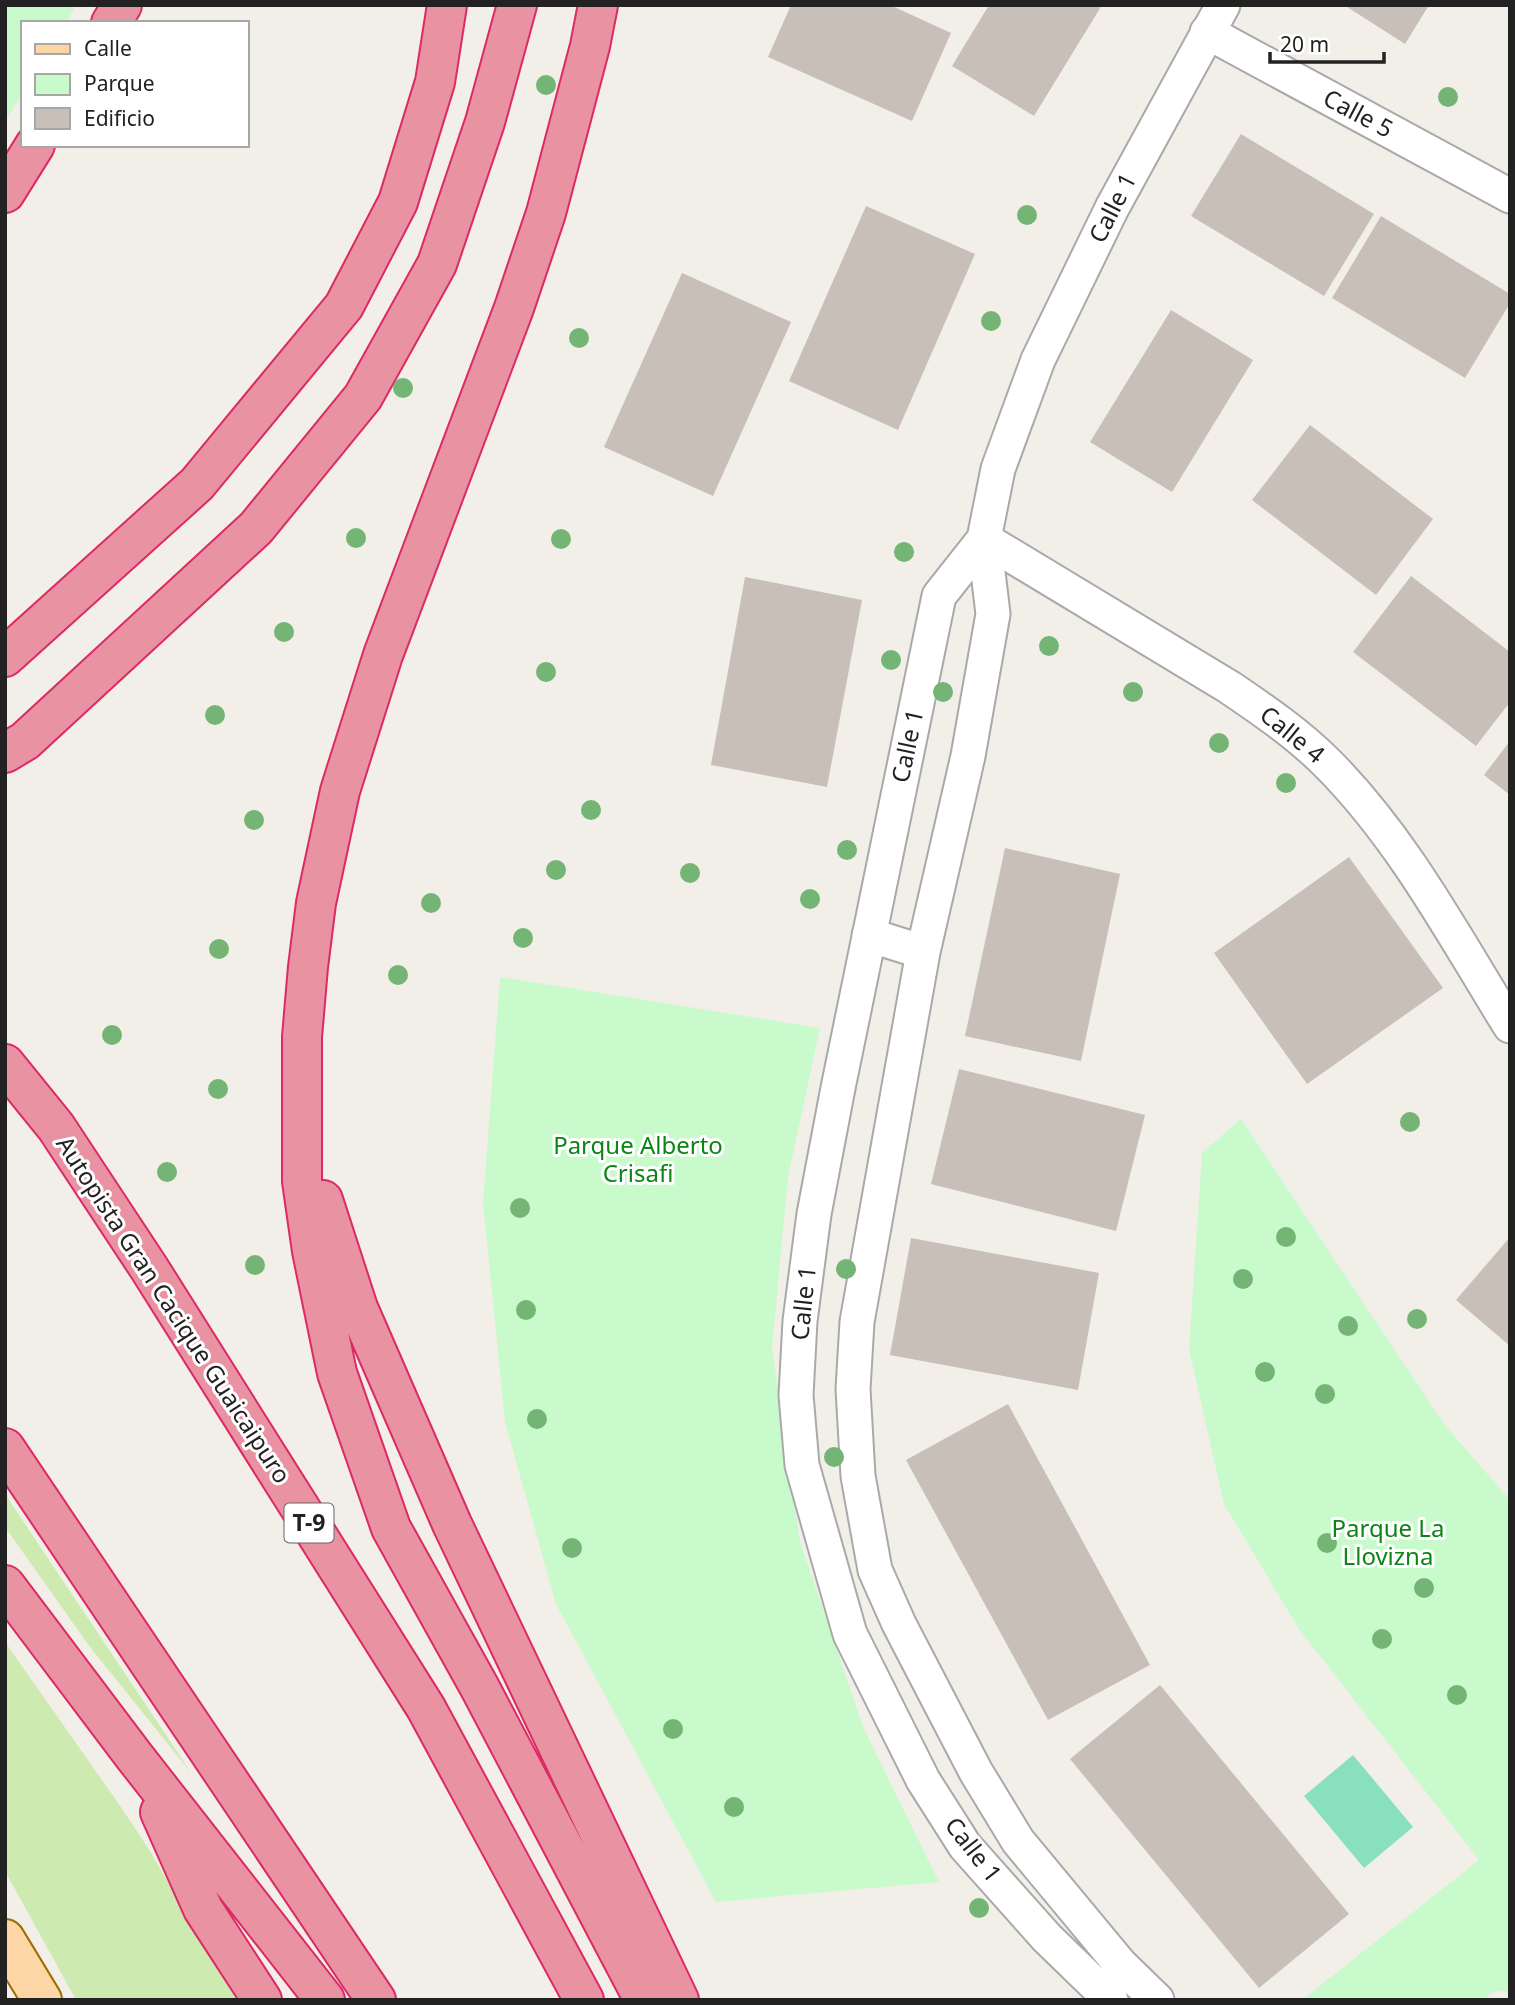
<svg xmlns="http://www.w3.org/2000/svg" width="1515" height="2005" font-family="'Noto Sans',sans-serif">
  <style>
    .grass { fill: #cdebb0 }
    .park { fill: #c8facc }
    .pitch { fill: #88e0be }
    .building { fill: #c7bfb8 }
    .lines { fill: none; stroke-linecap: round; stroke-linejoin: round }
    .street-casing { stroke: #a9a9a9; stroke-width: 37 }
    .primary-casing { stroke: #a06b00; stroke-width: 42 }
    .highway-casing { stroke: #dc2a67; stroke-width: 42 }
    .street { stroke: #fff; stroke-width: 33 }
    .primary { stroke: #fcd6a4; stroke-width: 38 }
    .highway { stroke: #e892a2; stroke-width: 38 }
    .tree { fill: #74b475 }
    .labels { text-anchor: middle; stroke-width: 6; stroke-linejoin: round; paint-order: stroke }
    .shield { fill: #fff; stroke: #646464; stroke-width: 2 }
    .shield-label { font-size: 23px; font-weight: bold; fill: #222 }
    .street-label { font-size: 24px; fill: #222; stroke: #fff }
    .park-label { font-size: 24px; fill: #0c8416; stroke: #fff }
  </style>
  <rect width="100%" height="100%" fill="#f2efe9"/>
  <!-- grass -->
  <path class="grass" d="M5,1493L11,1503L192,1774L90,1647L5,1527Z
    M5,1642L123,1810L150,1851L236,2000H76L5,1871Z"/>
  <!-- park -->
  <path class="park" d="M5,5H76L66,23H23V93L5,121Z
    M500,977L820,1028L788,1177L772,1347L800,1542L864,1729L939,1882L716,1902L556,1604L505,1422L483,1203Z
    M1241,1119L1444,1424L1510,1500V1992L1494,1991L1483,2000L1303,1999L1479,1860L1299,1629L1224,1504L1189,1349L1202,1153Z"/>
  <!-- pitch -->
  <path class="pitch" d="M1353,1755L1413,1827L1364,1868L1304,1796Z"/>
  <!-- building -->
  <path class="building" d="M791,5H890L951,33L912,121L768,57Z
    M989,5H1102L1034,116L952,66Z
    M1344,5H1429L1405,44Z
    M1241,134L1374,214L1324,296L1191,216Z
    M866,206L975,254L898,430L789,381Z
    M1381,216L1510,294V303L1465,378L1332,298Z
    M682,273L791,322L713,496L604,447Z
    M1171,310L1253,360L1172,492L1090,442Z
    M1310,425L1433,519L1376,595L1252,500Z
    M1411,576L1510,652V702L1476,746L1353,652Z
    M745,577L862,600L827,787L711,765Z
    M1510,741V795L1484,775Z
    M1005,848L1120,874L1081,1061L965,1036Z
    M1349,857L1443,988L1307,1084L1214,953Z
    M959,1069L1145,1115L1116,1231L931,1184Z
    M1510,1237V1346L1456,1300Z
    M911,1238L1099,1273L1078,1390L890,1355Z
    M1008,1404L1150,1665L1048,1720L906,1460Z
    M1160,1685L1349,1914L1259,1988L1070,1759Z"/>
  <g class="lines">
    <!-- street casing -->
    <g class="street-casing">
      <path id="street" d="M1207,32L1510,196
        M984,539L939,596L838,1088L814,1214L800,1321L796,1395L802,1465L850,1634L923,1780L965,1846L1047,1938L1111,2000
        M984,539L1229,687C1263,710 1298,734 1327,763C1403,839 1454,936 1510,1026
        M869,935L923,952
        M1157,2000L1120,1964L1018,1841L976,1772L899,1624L875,1570L858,1476L853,1389L857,1322L923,952L968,756L993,614L984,539L998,469L1038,360L1112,208L1223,5"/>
    </g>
    <!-- primary casing -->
    <g class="primary-casing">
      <path id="primary" d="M5,1939L42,2000"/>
    </g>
    <!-- highway casing -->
    <g class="highway-casing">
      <path id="highway" d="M598,5L590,46L546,213L514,308L383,655L340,791L316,903L308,967L302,1037V1181L312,1251L337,1373L391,1528L480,1688L644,2000
        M111,23L122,5
        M5,193L35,145
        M5,657L197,484L344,306L398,202L435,82L447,5
        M5,753L25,741L256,528L363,397L437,264L485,122L517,5
        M5,1064L56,1127L149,1268L426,1708L584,2000
        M323,1200L358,1308L452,1524L679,2000
        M5,1448L376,2000
        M5,1585L134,1756L325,2000
        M160,1812L203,1909L262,2000"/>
    </g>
    <!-- street -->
    <use href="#street" class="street"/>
    <!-- primary -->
    <use href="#primary" class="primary"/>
    <!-- highway -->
    <use href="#highway" class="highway"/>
  </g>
  <!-- trees -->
  <g class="tree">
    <circle cx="546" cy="85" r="10"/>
    <circle cx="1448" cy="97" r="10"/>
    <circle cx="1027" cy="215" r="10"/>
    <circle cx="991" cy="321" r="10"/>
    <circle cx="579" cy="338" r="10"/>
    <circle cx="403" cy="388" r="10"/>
    <circle cx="356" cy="538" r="10"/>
    <circle cx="561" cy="539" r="10"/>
    <circle cx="904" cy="552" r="10"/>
    <circle cx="284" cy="632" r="10"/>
    <circle cx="1049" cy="646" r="10"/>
    <circle cx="891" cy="660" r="10"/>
    <circle cx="546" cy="672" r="10"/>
    <circle cx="943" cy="692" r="10"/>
    <circle cx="1133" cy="692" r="10"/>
    <circle cx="215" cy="715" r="10"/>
    <circle cx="1219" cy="743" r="10"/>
    <circle cx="1286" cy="783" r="10"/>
    <circle cx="591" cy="810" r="10"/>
    <circle cx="254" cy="820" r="10"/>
    <circle cx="847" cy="850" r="10"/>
    <circle cx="556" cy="870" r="10"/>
    <circle cx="690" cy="873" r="10"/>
    <circle cx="810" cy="899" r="10"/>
    <circle cx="431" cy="903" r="10"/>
    <circle cx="523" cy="938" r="10"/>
    <circle cx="219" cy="949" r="10"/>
    <circle cx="398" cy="975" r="10"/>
    <circle cx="112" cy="1035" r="10"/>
    <circle cx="218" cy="1089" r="10"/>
    <circle cx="1410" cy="1122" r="10"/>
    <circle cx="167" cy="1172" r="10"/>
    <circle cx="520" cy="1208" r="10"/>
    <circle cx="1286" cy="1237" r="10"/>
    <circle cx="255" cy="1265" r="10"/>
    <circle cx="846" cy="1269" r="10"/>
    <circle cx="1243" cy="1279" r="10"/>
    <circle cx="526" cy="1310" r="10"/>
    <circle cx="1417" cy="1319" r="10"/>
    <circle cx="1348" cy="1326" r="10"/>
    <circle cx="1265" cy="1372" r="10"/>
    <circle cx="1325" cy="1394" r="10"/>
    <circle cx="537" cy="1419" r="10"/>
    <circle cx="834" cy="1457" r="10"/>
    <circle cx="1327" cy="1543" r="10"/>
    <circle cx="572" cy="1548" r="10"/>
    <circle cx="1424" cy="1588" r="10"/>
    <circle cx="1382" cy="1639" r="10"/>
    <circle cx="1457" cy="1695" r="10"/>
    <circle cx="673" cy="1729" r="10"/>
    <circle cx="734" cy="1807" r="10"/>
    <circle cx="979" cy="1908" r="10"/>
  </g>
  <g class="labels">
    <!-- shield labels -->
    <rect class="shield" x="284.5" y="1503.5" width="49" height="39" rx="5"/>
    <g class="shield-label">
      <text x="309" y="1531">T-9</text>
    </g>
    <!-- street labels -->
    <g class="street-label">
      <text transform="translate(1358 114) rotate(28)" y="8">Calle 5</text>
      <text transform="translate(1113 208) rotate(-63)" y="8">Calle 1</text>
      <text transform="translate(1292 735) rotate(39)" y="8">Calle 4</text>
      <text transform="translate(908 746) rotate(-78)" y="8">Calle 1</text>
      <text transform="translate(804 1303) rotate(-84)" y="8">Calle 1</text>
      <text transform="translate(173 1310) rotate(57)" y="8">Autopista Gran Cacique Guaicaipuro</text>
      <text transform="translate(973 1850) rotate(52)" y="8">Calle 1</text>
    </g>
    <!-- park labels -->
    <g class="park-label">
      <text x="638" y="1154">Parque Alberto<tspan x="638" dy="28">Crisafi</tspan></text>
      <text x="1388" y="1537">Parque La<tspan x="1388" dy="28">Llovizna</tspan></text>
    </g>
  </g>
  <!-- border -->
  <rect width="1515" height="2005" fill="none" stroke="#222222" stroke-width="14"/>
  <!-- legend -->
  <rect x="21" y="21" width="228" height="126" fill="#ffffff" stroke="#a7a7a7" stroke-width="2"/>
  <rect x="35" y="44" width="35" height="10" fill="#fcd6a4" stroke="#a7a7a7" stroke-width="2"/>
  <text x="84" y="56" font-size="21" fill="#222222">Calle</text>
  <rect x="35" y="74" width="35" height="21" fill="#c8facc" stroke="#a7a7a7" stroke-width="2"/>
  <text x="84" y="91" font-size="21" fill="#222222">Parque</text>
  <rect x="35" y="108" width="35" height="21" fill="#c7bfb8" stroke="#a7a7a7" stroke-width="2"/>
  <text x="84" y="126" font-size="21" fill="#222222">Edificio</text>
  <!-- scale -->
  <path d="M1270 52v10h114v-10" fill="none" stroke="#222222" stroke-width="3.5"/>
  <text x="1280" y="52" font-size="21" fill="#222222" stroke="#ffffff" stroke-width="5" paint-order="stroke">20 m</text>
</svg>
